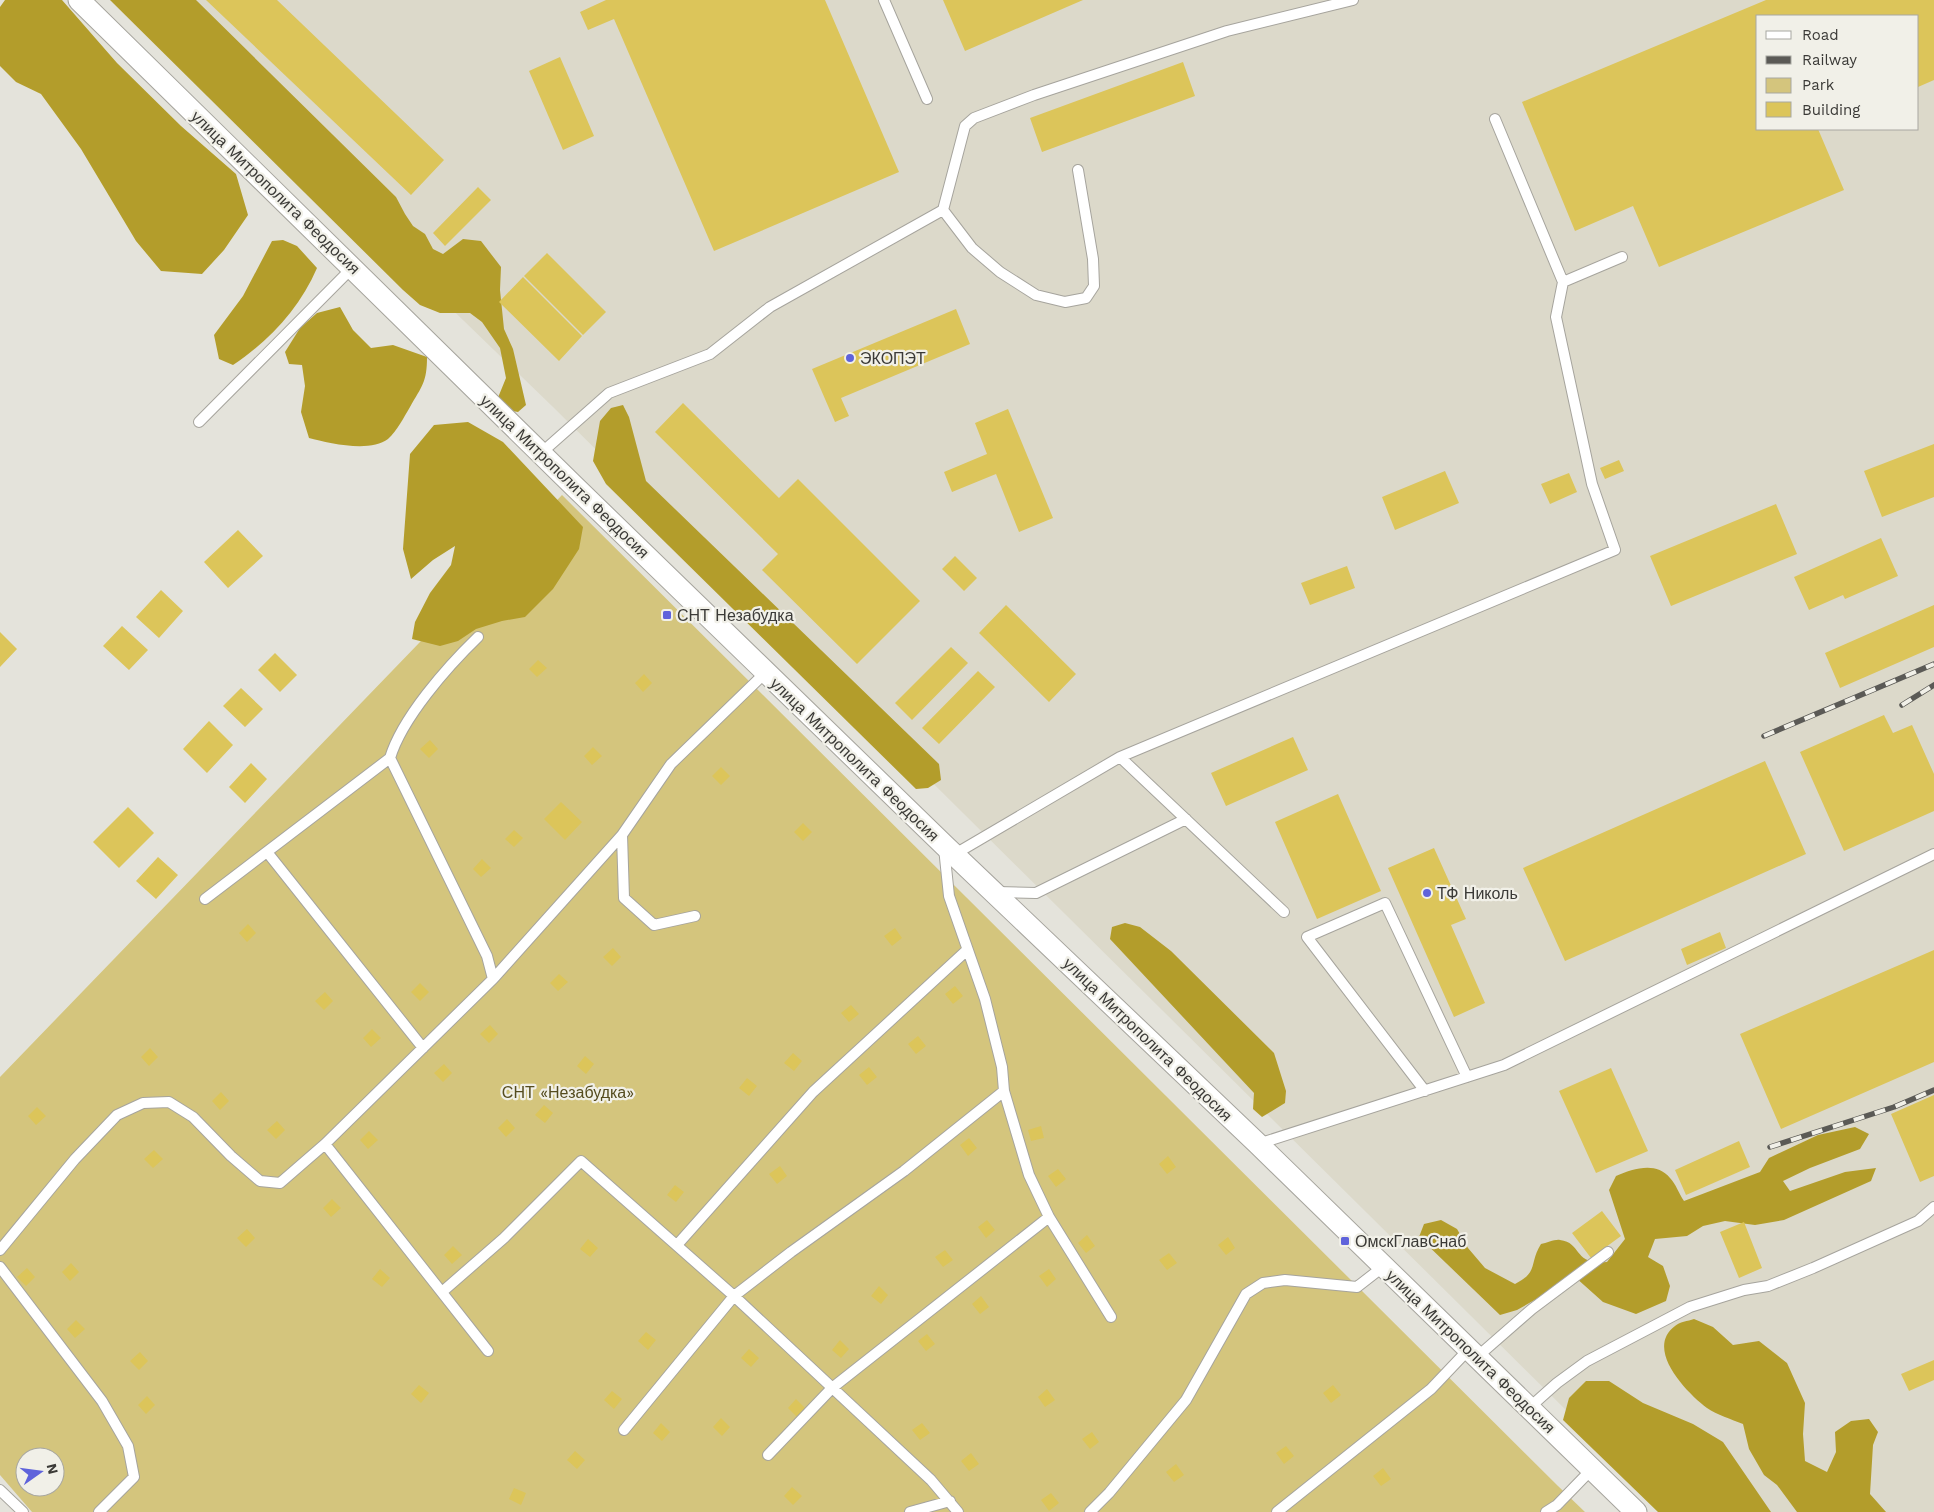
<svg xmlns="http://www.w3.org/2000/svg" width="1934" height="1512" font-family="'Work Sans',sans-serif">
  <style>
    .built { fill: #dcd9ca; fill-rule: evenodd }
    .green { fill: #d4c57d; fill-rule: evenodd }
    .forest { fill: #b39d2b }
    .building { fill: #dcc55a }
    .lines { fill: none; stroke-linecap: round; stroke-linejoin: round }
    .lane-casing { stroke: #a6a49d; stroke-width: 12 }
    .street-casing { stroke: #a6a49d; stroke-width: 23 }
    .lane { stroke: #fff; stroke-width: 10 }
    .street { stroke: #fff; stroke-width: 21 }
    .rail-casing { stroke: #5b5a56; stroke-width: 5.5 }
    .rail { stroke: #f1f0e8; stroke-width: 4; stroke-dasharray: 11; stroke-linecap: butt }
    .poi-dot { fill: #5f63db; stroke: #f1f0e8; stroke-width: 2 }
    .labels { text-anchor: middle; stroke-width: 4.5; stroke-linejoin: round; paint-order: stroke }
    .street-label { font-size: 16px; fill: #3b3a37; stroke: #f1f0e8 }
    .poi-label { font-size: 16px; fill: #3b3a37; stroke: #f1f0e8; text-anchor: start }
    .park-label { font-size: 16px; fill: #554c1f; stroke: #f1f0e8 }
  </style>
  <rect width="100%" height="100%" fill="#e4e3db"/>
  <!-- built -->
  <path class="built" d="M132,0H1934V1512H1669L552,406ZM1758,16H1918V129H1758Z"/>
  <!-- green -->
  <path class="green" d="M562,495L1558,1486L1585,1512H32L0,1475V1077ZM25,1457H55V1487H25Z"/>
  <!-- forest -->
  <path class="forest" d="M5,0H62L117,63L181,126L236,174L248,215L224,250L202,274L161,271L136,241L81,149L41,94L16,82L0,66V7Z
    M110,0H196L396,197L405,214L413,226L425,234L433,249L443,254L463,239L481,241L501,267L500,290L504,329L513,349L526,405L518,412L507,410L497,400L506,378L500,348L482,322L470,313H440L420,305L403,290Z
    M283,240L297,246L317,268C300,308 269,341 233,365L219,359L214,335L243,296L272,241Z
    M340,307L353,330L371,348L393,345L427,357C427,382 422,386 410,407C404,417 397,431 388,439C370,453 328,443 309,438L301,412L305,386L302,365L289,364L285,352L300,328L317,313Z
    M623,405L629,417L646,481L939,764L941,780L928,788L916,789L606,484L593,461L600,421L611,408Z
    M468,422L503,442L583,527L579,549L553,589L525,617L502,621L476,629L458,641L440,646L412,639L415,622L430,593L451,565L455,546L433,560L411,579L403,549L410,454L434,425Z
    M1125,923L1140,927L1171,951L1274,1053L1286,1091L1285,1103L1262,1117L1253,1109L1254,1093L1110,939L1112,927Z
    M1855,1127L1869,1134L1860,1149L1810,1168L1783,1181L1790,1191L1845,1172L1876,1168L1871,1181L1784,1220L1755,1225L1725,1221L1703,1226L1687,1236L1655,1239L1648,1257L1663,1266L1670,1286L1666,1301L1636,1314L1603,1302L1575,1277L1517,1310L1500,1315L1419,1237L1424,1224L1441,1220L1457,1229L1468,1248L1485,1268L1515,1284C1539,1272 1529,1263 1541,1244C1547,1243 1555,1239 1560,1240C1583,1243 1572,1265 1607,1262L1625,1239L1609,1190L1616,1176C1633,1169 1656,1161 1670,1178C1676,1184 1679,1194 1684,1201L1760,1172L1769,1158L1818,1135Z
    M1694,1319L1713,1327L1733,1345L1759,1341L1787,1363L1805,1403L1803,1434L1805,1461L1827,1472L1836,1452L1835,1432L1851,1421L1869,1419L1878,1432L1873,1445L1870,1494L1886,1512H1797L1777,1485L1764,1475L1749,1449L1743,1424C1731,1419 1717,1415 1707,1408C1687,1393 1644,1349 1675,1326C1679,1322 1688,1321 1694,1319Z
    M1586,1381H1609L1643,1403L1693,1424L1723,1442L1771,1512H1658L1563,1420L1569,1398Z"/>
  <!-- building -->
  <path class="building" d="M206,0H277L444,160L411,195Z
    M606,0H825L899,172L714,251L614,19L588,30L580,12Z
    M943,0H1083L965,51Z
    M1766,0H1934V80L1918,87V16H1758V129H1818L1844,190L1659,267L1633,206L1575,231L1522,102Z
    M560,57L594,136L563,150L529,71Z
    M1183,62L1195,96L1042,152L1030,118Z
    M478,187L491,200L445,246L433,233Z
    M547,253L606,312L583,335L524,276Z
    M523,277L582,336L559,361L499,302Z
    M956,309L970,344L841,398L849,416L835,422L812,369Z
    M683,403L779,498L798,479L920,601L857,664L762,570L778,554L655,432Z
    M1008,409L1053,518L1019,532L996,474L952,492L944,472L987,454L975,423Z
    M1934,444V497L1882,517L1864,471Z
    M1619,460L1624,471L1605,479L1600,468Z
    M1445,471L1459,503L1395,530L1382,497Z
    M1569,473L1577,492L1550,504L1541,484Z
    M1776,504L1797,554L1671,606L1650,556Z
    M238,530L263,556L228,588L204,562Z
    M1881,538L1898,576L1845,599L1843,595L1809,610L1794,577Z
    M955,556L977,578L964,591L942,569Z
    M1347,566L1355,588L1310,605L1301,583Z
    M161,590L183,611L159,638L136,617Z
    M1006,605L1076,674L1049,702L979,633Z
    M1934,605V647L1840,688L1825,653Z
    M122,626L148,650L129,670L103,646Z
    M0,632L17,649L0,667Z
    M951,647L968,663L912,720L895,703Z
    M275,653L297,675L280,692L258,670Z
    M538,660L547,668L537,677L529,669Z
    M978,671L995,687L939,744L922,728Z
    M644,674L652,683L643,692L635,683Z
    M241,688L263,709L245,727L223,706Z
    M1884,715L1893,733L1912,725L1934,774V811L1844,851L1800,752Z
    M209,721L233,745L207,773L183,749Z
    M1293,737L1308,770L1226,806L1211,773Z
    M430,740L438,749L429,758L420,749Z
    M593,747L602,756L592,765L584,756Z
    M1765,761L1806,854L1565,961L1523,868Z
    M251,763L267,779L245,803L229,787Z
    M721,767L730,776L721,785L712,776Z
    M1338,794L1381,891L1317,919L1275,822Z
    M561,802L582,822L565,840L544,819Z
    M128,807L154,833L119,868L93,842Z
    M803,823L812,832L803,841L794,832Z
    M514,830L523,838L514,847L505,839Z
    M1434,848L1466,919L1451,925L1485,1003L1454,1017L1388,868Z
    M158,857L178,875L156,899L136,881Z
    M482,859L491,868L481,877L473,869Z
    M248,924L256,933L247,942L239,933Z
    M895,928L902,938L892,946L884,936Z
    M1720,932L1726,948L1687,965L1681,949Z
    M613,948L621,957L612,966L603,957Z
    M1934,950V1062L1781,1129L1740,1034Z
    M559,974L568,982L558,991L550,983Z
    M420,983L429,992L420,1001L411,992Z
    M955,986L963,996L953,1004L945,994Z
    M325,992L333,1001L324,1010L315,1001Z
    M851,1005L859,1014L849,1022L841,1013Z
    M490,1025L498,1034L489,1043L480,1034Z
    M372,1029L381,1038L371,1047L363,1038Z
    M918,1036L926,1046L916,1054L908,1044Z
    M150,1048L158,1057L149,1066L141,1057Z
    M793,1053L802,1061L794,1071L784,1063Z
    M585,1056L594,1064L586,1074L577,1066Z
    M444,1064L452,1073L443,1082L434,1073Z
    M869,1067L877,1077L867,1085L859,1075Z
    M1611,1068L1648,1151L1596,1173L1559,1091Z
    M747,1078L757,1086L749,1096L739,1088Z
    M221,1092L229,1101L220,1110L212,1101Z
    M1934,1095V1176L1920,1182L1891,1114Z
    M544,1105L553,1113L545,1123L535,1115Z
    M37,1107L46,1116L36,1125L28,1116Z
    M507,1119L515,1128L506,1137L498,1128Z
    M277,1121L285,1130L276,1139L267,1130Z
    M1041,1126L1044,1138L1031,1141L1028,1130Z
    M369,1131L378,1140L368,1149L360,1140Z
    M969,1138L977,1148L968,1156L960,1145Z
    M1739,1141L1750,1167L1686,1195L1675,1170Z
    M154,1150L163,1159L153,1168L144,1159Z
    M1168,1156L1176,1167L1167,1174L1159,1164Z
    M780,1166L787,1176L777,1184L769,1174Z
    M1058,1169L1066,1179L1056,1187L1048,1176Z
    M675,1185L684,1192L676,1202L667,1195Z
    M332,1199L341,1208L331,1217L323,1208Z
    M1602,1211L1621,1236L1591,1258L1572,1233Z
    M987,1220L995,1230L986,1238L978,1227Z
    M1744,1222L1762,1268L1739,1278L1720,1232Z
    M247,1229L255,1238L246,1247L237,1238Z
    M1087,1235L1095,1246L1086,1253L1078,1243Z
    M1228,1237L1235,1248L1226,1255L1218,1245Z
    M588,1239L598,1248L590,1257L580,1249Z
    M453,1246L462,1255L452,1264L444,1255Z
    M945,1250L953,1260L943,1267L935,1257Z
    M1169,1253L1177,1263L1167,1270L1159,1260Z
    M71,1263L79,1272L70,1281L62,1272Z
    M27,1268L35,1277L26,1286L17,1277Z
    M380,1269L390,1278L382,1287L372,1279Z
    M1049,1269L1056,1279L1047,1287L1039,1276Z
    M879,1286L888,1295L881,1304L871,1296Z
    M981,1296L989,1307L980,1314L972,1304Z
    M76,1320L85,1329L75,1338L67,1329Z
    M646,1332L656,1340L648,1350L638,1341Z
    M927,1334L935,1344L926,1351L918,1341Z
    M840,1340L849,1349L841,1358L832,1350Z
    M749,1349L759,1358L751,1367L741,1358Z
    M140,1352L148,1361L139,1370L130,1361Z
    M1934,1360V1380L1909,1391L1901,1374Z
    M419,1385L429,1393L421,1403L411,1394Z
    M1333,1385L1341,1395L1331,1403L1323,1393Z
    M1047,1389L1055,1400L1045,1407L1038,1397Z
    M612,1391L622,1399L614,1409L604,1400Z
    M147,1396L155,1405L146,1414L138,1405Z
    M796,1399L805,1408L797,1417L788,1408Z
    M721,1418L730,1427L722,1436L713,1427Z
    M661,1423L670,1432L662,1441L653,1433Z
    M922,1423L930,1433L920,1440L912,1430Z
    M1092,1432L1099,1442L1090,1449L1082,1439Z
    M1286,1446L1294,1456L1284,1464L1276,1453Z
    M575,1451L585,1460L577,1469L567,1460Z
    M971,1453L979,1464L969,1471L961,1461Z
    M1176,1464L1184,1475L1174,1482L1166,1472Z
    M1383,1468L1391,1479L1381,1486L1373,1476Z
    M792,1487L802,1496L793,1505L784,1496Z
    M514,1488L526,1493L521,1505L509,1499Z
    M1051,1493L1059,1503L1049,1511L1041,1500Z"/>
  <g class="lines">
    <!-- lane casing -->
    <g class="lane-casing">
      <path id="lane" d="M884,0L927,99
        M1495,119L1563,282L1622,257
        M943,210L972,248L1000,272L1036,295L1065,302L1086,298L1094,286L1093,259L1078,170
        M199,422L353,267
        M540,454L609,393L710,354L770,307L943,210L965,126L974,118L1034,95L1227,31L1353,0
        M1120,757L1284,912
        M944,848L949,896L985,999L1002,1067L1004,1091L1029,1175L1049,1217L1111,1317
        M267,852L423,1048
        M955,854L1120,757L1615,550L1592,484L1556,317L1563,282
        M997,892L1036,893L1186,819
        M205,899L390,758
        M695,916L654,925L624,898L622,835L671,764L766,672
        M493,979L622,835
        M1425,1091L1307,937L1385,903L1467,1077
        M325,1144L488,1351
        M1258,1144L1504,1065L1934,854
        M677,1245L813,1092L966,951
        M0,1250L75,1159L117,1115L143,1103L169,1102L193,1117L231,1156L260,1181L280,1183L325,1144L493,979L487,956L390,758C402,718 447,667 478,637
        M0,1267L102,1401L128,1446L134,1477L99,1512
        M442,1292L504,1238L581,1161L734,1296L931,1480L958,1512
        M1477,1357L1532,1309L1608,1252
        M1529,1408L1557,1383L1587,1361L1690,1307L1744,1290L1768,1286L1813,1268L1918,1221L1934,1207
        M624,1430L734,1296L791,1252L904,1171L1004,1091
        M768,1455L832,1388L1049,1217
        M0,1490L23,1512
        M910,1512L950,1501
        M1090,1512L1109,1493L1186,1400L1246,1294L1263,1283L1285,1280L1357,1287L1384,1266
        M1277,1512L1431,1389L1469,1349
        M1546,1512L1557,1505L1592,1469"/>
    </g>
    <!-- street casing -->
    <g class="street-casing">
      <path id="street" d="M79,0L572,484L944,845L1258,1144L1636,1512"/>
    </g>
    <!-- lane -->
    <use href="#lane" class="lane"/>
    <!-- street -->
    <use href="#street" class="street"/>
    <!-- rail casing -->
    <g class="rail-casing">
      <path id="rail" d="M1902,705L1934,685
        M1764,736L1934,664
        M1770,1147L1894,1107L1934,1090"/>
    </g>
    <!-- rail -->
    <use href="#rail" class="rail"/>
  </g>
  <!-- markers -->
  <g class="poi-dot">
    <circle cx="850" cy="358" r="5"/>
    <rect x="662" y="610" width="10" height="10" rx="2.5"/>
    <circle cx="1427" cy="893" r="5"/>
    <rect x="1340" y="1236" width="10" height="10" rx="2.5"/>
  </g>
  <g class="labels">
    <!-- street labels -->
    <g class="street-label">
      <text transform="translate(276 192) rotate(44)" y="6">улица Митрополита Феодосия</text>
      <text transform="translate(565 476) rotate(44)" y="6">улица Митрополита Феодосия</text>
      <text transform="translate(855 759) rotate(44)" y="6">улица Митрополита Феодосия</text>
      <text transform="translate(1148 1039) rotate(44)" y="6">улица Митрополита Феодосия</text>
      <text transform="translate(1471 1351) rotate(44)" y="6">улица Митрополита Феодосия</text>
    </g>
    <!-- poi labels -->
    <g class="poi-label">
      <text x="860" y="364">ЭКОПЭТ</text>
      <text x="677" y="621">СНТ Незабудка</text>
      <text x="1437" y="899">ТФ Николь</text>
      <text x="1355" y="1247">ОмскГлавСнаб</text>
    </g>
    <!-- park labels -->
    <g class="park-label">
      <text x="568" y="1098">СНТ «Незабудка»</text>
    </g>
  </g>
  <!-- legend -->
  <rect x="1756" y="15" width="162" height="115" fill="#f1f0e8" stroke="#a8a7a1"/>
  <rect x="1766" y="31" width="25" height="8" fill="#ffffff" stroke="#a8a7a1"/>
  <text x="1802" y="40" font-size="15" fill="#3b3a37">Road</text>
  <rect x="1766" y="56" width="25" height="8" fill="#5b5a56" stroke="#a8a7a1"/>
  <text x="1802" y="65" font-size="15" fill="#3b3a37">Railway</text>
  <rect x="1766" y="78" width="25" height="15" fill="#d4c57d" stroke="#a8a7a1"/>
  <text x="1802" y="90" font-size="15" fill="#3b3a37">Park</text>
  <rect x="1766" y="102" width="25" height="15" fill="#dcc55a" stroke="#a8a7a1"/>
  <text x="1802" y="115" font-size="15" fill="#3b3a37">Building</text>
  <!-- north arrow -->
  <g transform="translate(40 1472) rotate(76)"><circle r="24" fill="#f1f0e8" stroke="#a8a7a1"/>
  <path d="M0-4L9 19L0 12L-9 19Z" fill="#5f63db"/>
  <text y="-8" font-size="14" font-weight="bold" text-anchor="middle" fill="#3b3a37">N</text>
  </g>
</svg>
